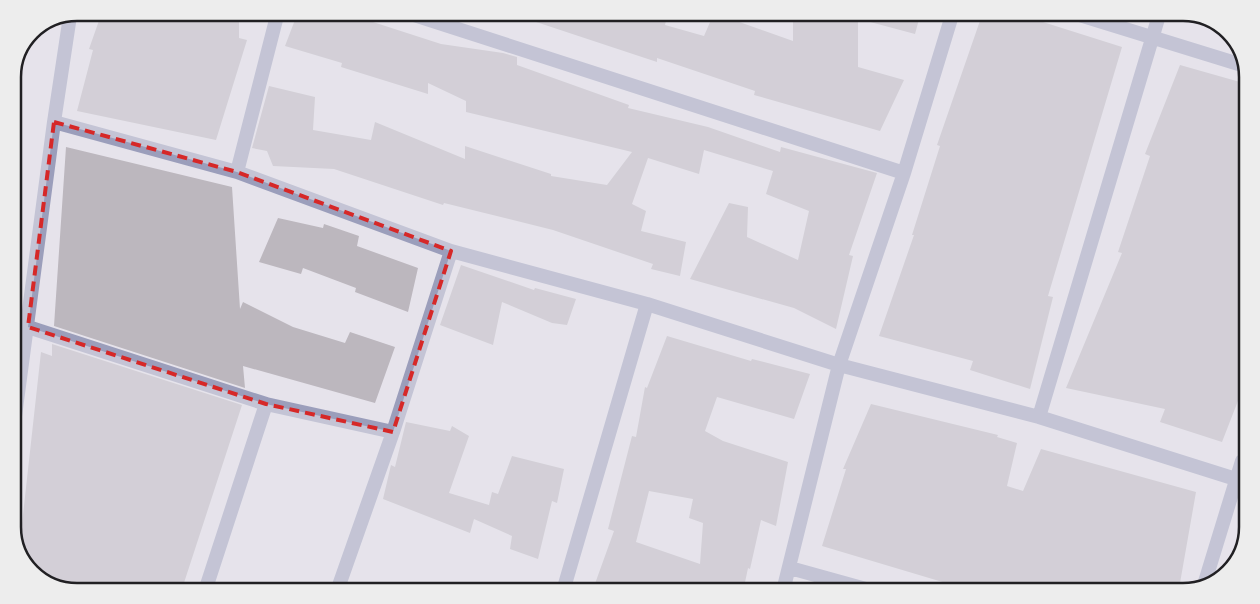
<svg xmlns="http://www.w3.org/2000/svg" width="1260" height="604" font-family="Ubuntu,sans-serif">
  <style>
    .building { fill: #bcb7be; fill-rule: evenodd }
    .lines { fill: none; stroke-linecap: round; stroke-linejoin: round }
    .minor { stroke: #9b9ebb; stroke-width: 14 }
    .marked { fill: none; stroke: #d62828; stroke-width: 4; stroke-dasharray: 10 6; stroke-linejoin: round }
    .rim { fill: none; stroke: #212023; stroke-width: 2.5 }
  </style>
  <rect width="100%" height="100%" fill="#e6e3eb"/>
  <!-- building -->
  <path class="building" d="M102,12H239V38L247,40L216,140L77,111L93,50L89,49Z
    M298,12H342L441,44L503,53L517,57V65L629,105L628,108L708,127L780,152L781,147L877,173L849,255L853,256L836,329L794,308L690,279L729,203L748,207L747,237L798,260L809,211L766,194L773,171L704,150L699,174L648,158L632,204L646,211L641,231L686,242L680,276L651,269L653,264L553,230L444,203L443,205L334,169L273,166L267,151L252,148L269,86L315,97L313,130L371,140L375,122L465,159V146L551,174V176L607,185L632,152L466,112V101L428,83V94L341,67L342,63L285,46Z
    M519,12H668L665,25L704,36L714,13L793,41V12H858V67L904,80L880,131L754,95L755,91L657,58V62L518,16Z
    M860,12H921L915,34L859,19Z
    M983,12H1011L1122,47L1048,296L1053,297L1030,389L970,370L973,361L879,336L914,235H912L940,146L937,145Z
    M1180,65L1247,84L1243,388L1222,442L1160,422L1165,409L1066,388L1122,253L1118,252L1150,156L1145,154Z
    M66,147L232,187L240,309L243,302L293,327L345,343L350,332L395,347L375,403L243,366L245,388L54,326Z
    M278,218L323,228L324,224L359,236L357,246L418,268L408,312L355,292L356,288L303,268L301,274L259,262Z
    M461,265L534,290L535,288L576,299L567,325L552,323L502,302L493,345L440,325Z
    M667,336L751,361L752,359L810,374L794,419L717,397L705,431L723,441L788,462L776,526L761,520L750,569L748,568L743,592H592L614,531L608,529L632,436L636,437L645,387L647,388ZM649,491L693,499L689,518L703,523L700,564L636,542Z
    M52,344L242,405L181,592H77L49,585L24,563L19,551L41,352L52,356Z
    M871,404L998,435L997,437L1017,443L1007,486L1023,491L1041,449L1196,492L1180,583L1177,592H976L822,546L846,469H843Z
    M406,422L450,431L452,426L469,436L449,493L489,505L492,492L498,494L512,456L564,469L557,503L552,501L538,559L510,549L512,536L474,519L470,533L383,499L391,465L395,467Z"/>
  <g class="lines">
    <!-- minor -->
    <path class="minor" d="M405,12L904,173
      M1070,12L1245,66
      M54,122L70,16
      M237,172L278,12
      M28,327L266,404L205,591
      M266,404L393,432
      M1039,417L1160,12
      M13,431L54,122L237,172L451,251L647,304L839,365L1039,417L1242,481
      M790,568L873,591
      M1204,585L1242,461
      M337,591L393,432L451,251
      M563,591L647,304
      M783,591L839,365L904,173L953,12"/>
  </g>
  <!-- marked area -->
  <path d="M0 0H1260V604H0ZM54,122L237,172L451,251L393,432L266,404L28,327Z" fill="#e6e3eb" fill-opacity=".55" fill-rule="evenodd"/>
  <path class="marked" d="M54,122L237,172L451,251L393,432L266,404L28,327Z"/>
  <!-- crop -->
  <path d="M0 0H1260V604H0ZM77 21H1183A56 56 0 0 1 1239 77V527A56 56 0 0 1 1183 583H77A56 56 0 0 1 21 527V77A56 56 0 0 1 77 21Z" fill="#ededed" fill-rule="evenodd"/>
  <path class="rim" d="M77 21H1183A56 56 0 0 1 1239 77V527A56 56 0 0 1 1183 583H77A56 56 0 0 1 21 527V77A56 56 0 0 1 77 21Z"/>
</svg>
